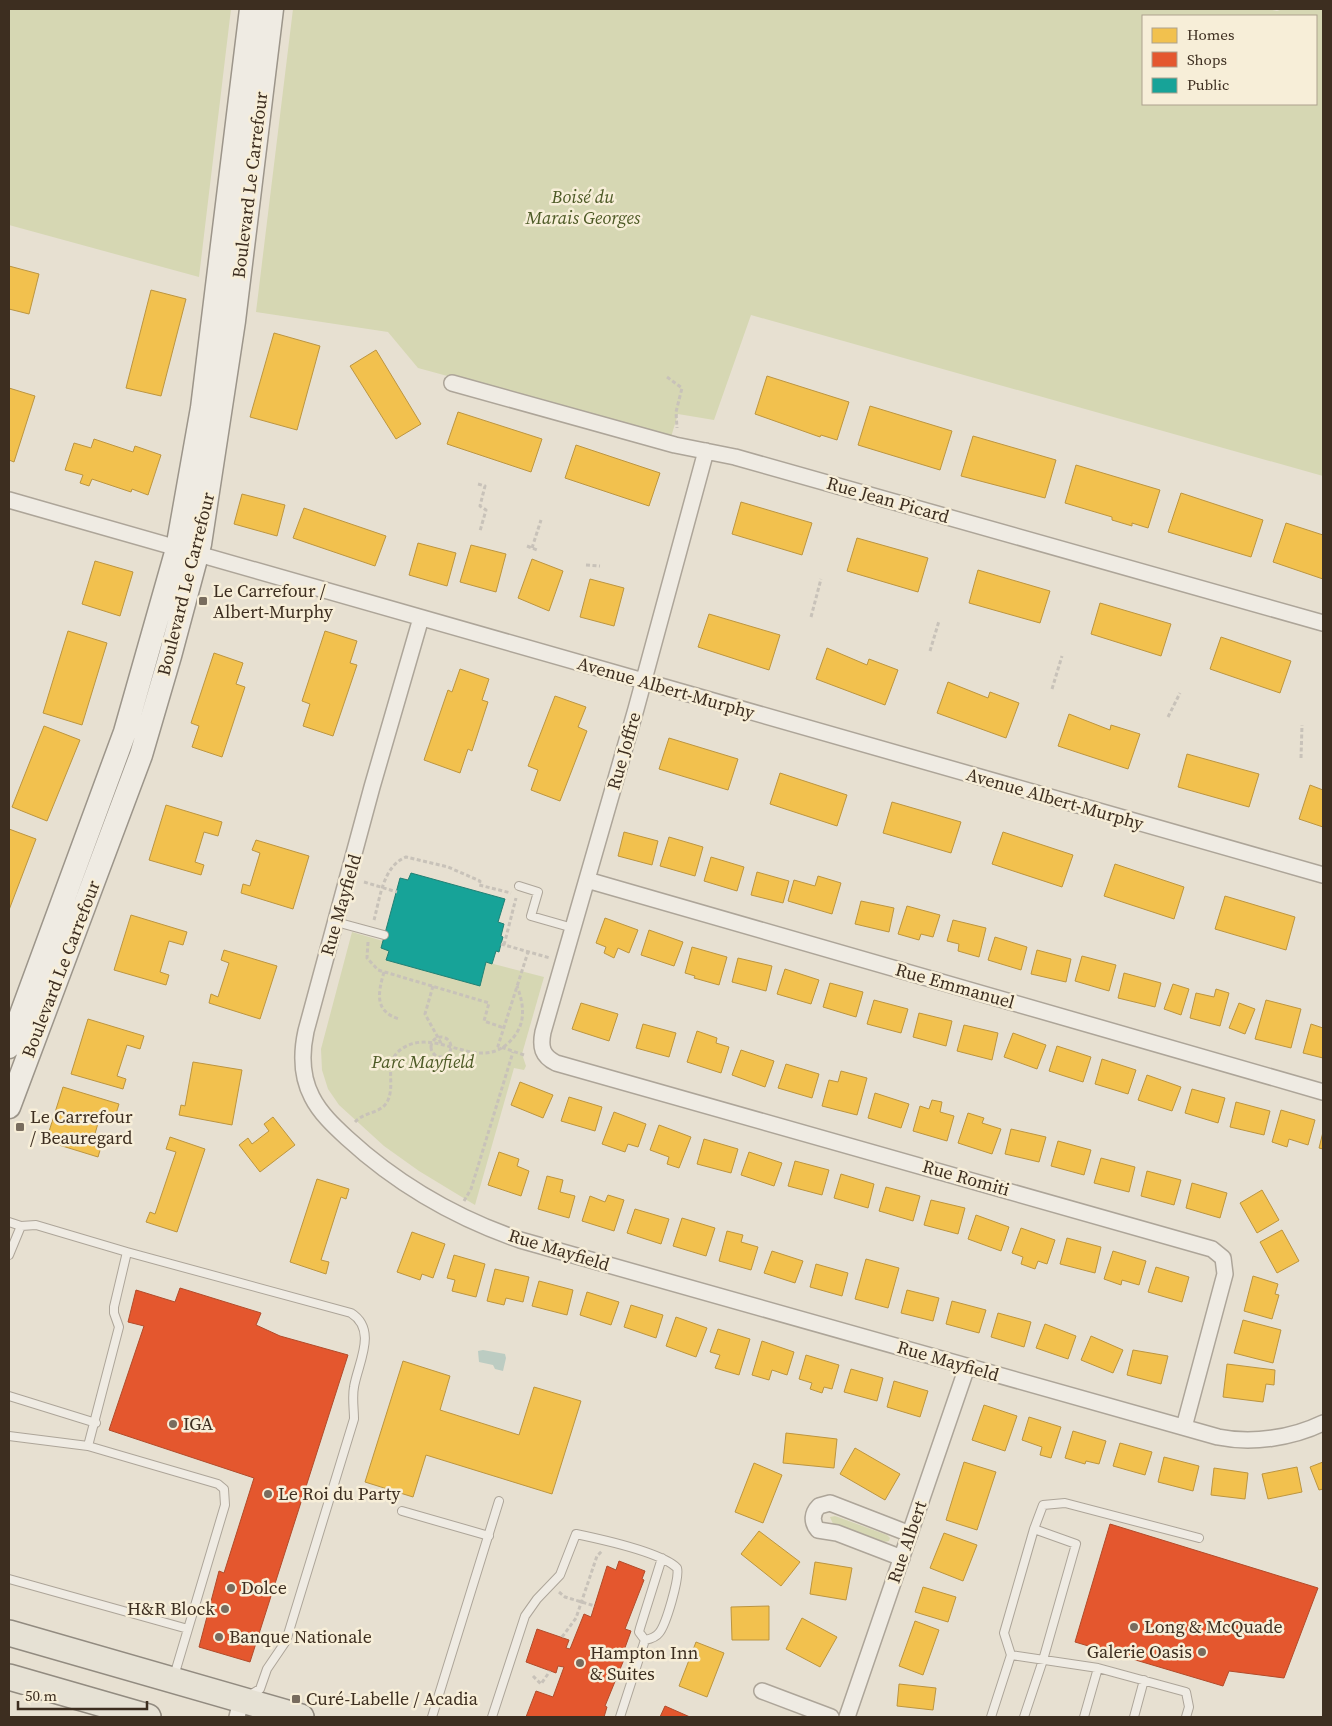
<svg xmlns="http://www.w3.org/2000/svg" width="1332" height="1726" font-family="'Source Serif 4',serif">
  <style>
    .green { fill: #d6d7b3; fill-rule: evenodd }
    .water { fill: #bcccc2 }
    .homes { fill: #f2c14e; stroke: #bc9540 }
    .shops { fill: #e4572e; stroke: #b24b2a }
    .public { fill: #17a398; stroke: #228074 }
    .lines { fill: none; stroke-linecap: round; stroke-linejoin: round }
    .lane-casing { stroke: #ada599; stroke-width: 10 }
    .street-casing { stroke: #ada599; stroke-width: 18 }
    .secondary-casing { stroke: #9c958a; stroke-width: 25 }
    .primary-casing { stroke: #928b80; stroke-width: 28 }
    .path { stroke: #c8c2b9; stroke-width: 3; stroke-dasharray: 4 2.5; stroke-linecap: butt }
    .lane { stroke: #efebe3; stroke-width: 8 }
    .street { stroke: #efebe3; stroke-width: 15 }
    .secondary { stroke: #efebe3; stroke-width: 22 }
    .primary { stroke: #e6e1d4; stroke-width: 25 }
    .poi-dot { fill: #786c5e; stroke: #f7eed8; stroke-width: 2 }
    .labels { text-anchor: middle; stroke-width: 5; stroke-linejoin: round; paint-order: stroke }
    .street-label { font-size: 18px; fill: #3d2e20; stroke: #f7eed8 }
    .park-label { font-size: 18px; font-style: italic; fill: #4d5a26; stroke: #f7eed8 }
    .poi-label { font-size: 18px; fill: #3d2e20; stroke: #f7eed8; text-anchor: start }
  </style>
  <rect width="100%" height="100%" fill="#e7e0d1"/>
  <!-- green -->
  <path class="green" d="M9,9H231L199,277L9,225Z
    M293,9H1268L1277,11L1283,9H1323V476L751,315L714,420L678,414L671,437L418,368L388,332L256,312ZM1143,16H1316V104H1143Z
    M352,932L383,941L381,948L389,951L386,960L480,985L486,962L544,977L522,1054L526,1066L524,1070L514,1068L475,1205L419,1171L384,1146L339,1105L328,1089L322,1070L321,1049Z
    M835,1516L887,1535L890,1538L889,1541L884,1542L833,1524L830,1517Z"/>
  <!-- water -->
  <path class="water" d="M483,1350L505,1354L506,1358L503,1371L495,1369L493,1365L479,1362L478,1351Z"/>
  <!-- homes -->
  <path class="homes" d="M9,266L39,274L29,314L9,309Z
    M151,290L186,299L161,396L126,388Z
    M274,333L320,346L297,430L250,417Z
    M376,350L421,424L396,439L350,366Z
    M767,376L849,402L837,440L821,435L820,437L755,414Z
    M9,388L35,396L14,462L9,460Z
    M870,406L952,431L940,470L858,445Z
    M458,412L542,439L531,472L447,444Z
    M973,436L1056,460L1045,498L961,476Z
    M94,439L133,452L135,446L161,455L148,495L132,489L131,492L92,479L89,486L80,483L83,475L65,470L74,443L91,448Z
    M576,445L660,473L649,506L565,478Z
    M1076,465L1160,490L1148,528L1132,523V526L1112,520V517L1065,503Z
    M1181,493L1263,520L1251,557L1168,532Z
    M242,494L285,505L277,536L234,524Z
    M741,502L812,523L802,555L732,534Z
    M304,508L386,536L375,566L293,538Z
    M1286,523L1323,535V579L1273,562Z
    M857,538L928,558L918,592L847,571Z
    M418,543L456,553L447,586L409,575Z
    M471,545L506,554L496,592L460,582Z
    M532,559L563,571L549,611L518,598Z
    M95,561L133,572L120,616L82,604Z
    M978,570L1050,591L1040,623L969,603Z
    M590,579L624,588L614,626L580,617Z
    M1100,603L1171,624L1161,656L1091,634Z
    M709,614L780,635L769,670L698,647Z
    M68,631L107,643L82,725L43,713Z
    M325,631L357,641L350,663L357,665L333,736L303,726L310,704L302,701Z
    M1221,637L1291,661L1280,693L1210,669Z
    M827,648L867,665L869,659L898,670L885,705L816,679Z
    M214,653L243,663L236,684L245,687L222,757L192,747L199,726L191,723Z
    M460,669L489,679L482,700L488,702L472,751L468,749L460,773L424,760L448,690L452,692Z
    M948,682L988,698L990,692L1019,703L1006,738L937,713Z
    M555,696L586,707L578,727L587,731L560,801L531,790L538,770L528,766Z
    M1069,714L1110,730L1111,725L1140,734L1128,769L1058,746Z
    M44,726L80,740L47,821L12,807Z
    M669,738L738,759L728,790L659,769Z
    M1187,754L1259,774L1249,807L1178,787Z
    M780,773L847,795L837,826L770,804Z
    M1310,785L1323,790V827L1299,819Z
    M892,802L961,822L951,853L883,833Z
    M166,805L222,822L218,836L204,832L195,862L204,865L201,875L149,860Z
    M9,829L36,839L9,910Z
    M624,832L658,841L652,865L618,856Z
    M1003,832L1073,855L1062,887L992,864Z
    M669,837L703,847L695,876L660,866Z
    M256,840L309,856L293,909L241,893L243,884L250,886L260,853L252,850Z
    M711,857L744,867L737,891L704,881Z
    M1115,864L1184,887L1174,919L1104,896Z
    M757,872L789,881L783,903L751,895Z
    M818,876L841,883L832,914L788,901L794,880L815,886Z
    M1225,896L1295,917L1286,950L1215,929Z
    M861,901L894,908L889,932L855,924Z
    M907,906L940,915L933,937L921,934L919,940L898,934Z
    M131,915L187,932L183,945L169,941L160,972L169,975L166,985L114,970Z
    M605,918L638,930L629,953L618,948L614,958L604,953L606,947L596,943Z
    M953,920L986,928L979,957L958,951L959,944L947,941Z
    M649,930L683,942L674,966L641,955Z
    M995,937L1027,947L1021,970L988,960Z
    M692,947L727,957L719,985L694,978L695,976L685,973Z
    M224,950L277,966L260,1019L209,1003L211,994L218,997L229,963L221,960Z
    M1037,950L1071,959L1066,982L1031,974Z
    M1082,956L1116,965L1109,991L1075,981Z
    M738,958L772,966L766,991L732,982Z
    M785,969L819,980L811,1004L777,994Z
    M1124,973L1161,983L1155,1007L1118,998Z
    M830,983L863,992L856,1017L823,1007Z
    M1173,984L1189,989L1181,1015L1164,1009Z
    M1216,989L1229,993L1220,1026L1190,1018L1196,993L1214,997Z
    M874,1000L908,1009L901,1033L867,1024Z
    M1266,1000L1301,1009L1291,1048L1255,1039Z
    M581,1003L618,1014L609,1041L572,1029Z
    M1239,1003L1255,1009L1245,1034L1229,1028Z
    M919,1013L952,1021L946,1046L913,1037Z
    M88,1019L144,1036L140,1049L127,1045L117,1076L126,1079L123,1089L71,1074Z
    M643,1024L676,1033L669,1057L636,1048Z
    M1311,1024L1323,1028V1058L1303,1053Z
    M964,1025L998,1033L992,1060L957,1051Z
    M697,1031L717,1038L716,1043L729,1047L721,1073L687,1062Z
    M1013,1033L1046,1045L1037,1069L1004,1057Z
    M1057,1046L1091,1057L1083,1082L1049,1071Z
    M741,1050L774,1061L765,1087L732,1075Z
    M1102,1059L1136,1070L1128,1094L1095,1084Z
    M193,1062L242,1070L232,1125L179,1115L181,1105L185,1106Z
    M786,1064L819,1074L812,1098L778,1088Z
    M841,1071L867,1078L857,1115L822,1106L829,1080L838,1082Z
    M1147,1075L1181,1087L1172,1111L1138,1100Z
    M520,1082L553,1095L543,1118L511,1105Z
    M63,1087L119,1104L115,1117L101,1113L92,1144L101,1147L98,1157L46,1141Z
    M1192,1089L1225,1098L1218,1123L1185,1113Z
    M875,1093L909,1104L901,1128L868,1118Z
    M569,1097L602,1107L595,1131L561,1121Z
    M932,1100L942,1102L940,1112L954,1116L947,1141L913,1131L920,1106L929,1109Z
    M1236,1102L1270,1111L1264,1135L1230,1127Z
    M1281,1110L1315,1120L1308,1145L1289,1139L1287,1147L1272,1142Z
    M614,1112L646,1124L638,1147L628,1144L625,1152L602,1144Z
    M968,1113L984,1118L982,1123L1001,1129L992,1154L958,1143Z
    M273,1117L295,1145L260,1172L239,1145L248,1138L252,1144L269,1131L264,1124Z
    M659,1125L691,1137L679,1168L667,1164L669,1157L650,1150Z
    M1011,1129L1046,1137L1039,1162L1005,1154Z
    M1323,1132V1149L1319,1148Z
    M170,1137L205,1149L177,1232L146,1222L150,1212L155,1214L176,1152L166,1149Z
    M704,1139L738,1149L731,1173L697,1164Z
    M1058,1141L1091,1150L1084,1175L1051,1166Z
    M499,1152L519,1159L517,1166L529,1171L521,1196L488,1185Z
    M749,1152L782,1163L774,1186L741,1175Z
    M1101,1158L1135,1167L1129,1192L1094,1183Z
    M795,1161L829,1170L822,1195L788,1186Z
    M1147,1171L1181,1180L1174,1205L1141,1196Z
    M841,1174L874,1184L868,1208L834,1198Z
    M547,1176L563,1180L560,1192L575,1196L569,1218L538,1209Z
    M317,1179L349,1189L346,1199L341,1197L321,1260L329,1262L326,1274L290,1262Z
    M1192,1183L1227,1193L1220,1218L1186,1208Z
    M886,1187L920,1196L913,1221L879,1211Z
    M1262,1190L1279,1220L1257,1233L1240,1203Z
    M608,1195L624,1200L614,1231L582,1221L590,1196L605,1202Z
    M931,1200L965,1208L958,1234L924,1225Z
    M635,1209L669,1219L661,1244L627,1233Z
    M976,1215L1009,1227L1001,1251L968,1239Z
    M682,1218L715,1228L706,1256L673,1246Z
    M1021,1228L1055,1240L1047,1264L1038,1261L1035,1269L1021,1264L1023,1257L1012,1253Z
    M1282,1230L1299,1261L1277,1273L1260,1242Z
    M727,1231L743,1235L741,1242L758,1247L751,1270L719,1261Z
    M412,1232L445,1244L433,1278L422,1274L420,1280L397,1272Z
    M1067,1238L1101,1247L1095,1273L1060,1264Z
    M772,1251L803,1261L795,1283L764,1273Z
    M1113,1251L1146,1261L1139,1285L1122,1280L1121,1285L1104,1279Z
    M454,1255L485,1264L476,1297L452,1291L455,1280L447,1278Z
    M866,1259L899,1268L888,1308L855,1299Z
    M816,1264L848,1273L842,1296L810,1287Z
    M1156,1267L1189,1277L1182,1302L1148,1292Z
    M495,1269L529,1277L523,1302L506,1298L504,1305L487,1301Z
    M1253,1276L1278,1284L1275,1294L1279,1295L1272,1319L1244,1311Z
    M539,1281L573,1290L567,1315L532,1306Z
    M907,1290L939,1298L933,1321L901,1313Z
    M587,1292L619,1302L611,1325L580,1315Z
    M952,1301L986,1310L979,1333L946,1324Z
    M631,1305L663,1315L656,1338L624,1327Z
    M998,1313L1031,1322L1024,1347L991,1337Z
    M676,1317L707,1328L696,1357L666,1346Z
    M1243,1320L1281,1330L1273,1363L1234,1353Z
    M1045,1324L1076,1336L1068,1359L1036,1348Z
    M718,1329L750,1339L739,1375L715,1368L720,1355L710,1352Z
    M1091,1336L1123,1350L1113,1373L1081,1360Z
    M762,1341L794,1352L787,1375L772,1370L769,1380L752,1375Z
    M1133,1350L1168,1356L1161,1384L1127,1375Z
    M806,1355L839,1365L832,1389L824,1387L822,1393L810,1389L812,1383L799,1379Z
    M403,1361L450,1376L440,1410L519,1435L534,1387L581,1401L552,1494L426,1455L413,1497L365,1482Z
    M1227,1364L1275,1370L1274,1385L1266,1384L1263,1402L1223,1397Z
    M851,1369L883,1378L877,1401L844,1392Z
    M894,1381L928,1391L920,1417L887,1407Z
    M984,1405L1017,1416L1005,1451L972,1440Z
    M1029,1417L1061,1427L1051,1458L1040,1455L1042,1447L1022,1440Z
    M1073,1431L1106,1441L1099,1464L1086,1461L1085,1464L1065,1458Z
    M786,1433L837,1439L834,1468L783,1463Z
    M1120,1443L1152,1452L1145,1475L1113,1466Z
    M855,1448L900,1474L885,1500L840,1474Z
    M1164,1457L1199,1466L1193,1491L1158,1482Z
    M964,1462L996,1472L977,1530L946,1520Z
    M1323,1462V1489L1319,1490L1310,1467Z
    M754,1463L782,1475L763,1523L735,1512Z
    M1297,1467L1302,1492L1268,1499L1262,1474Z
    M1214,1468L1248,1473L1245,1499L1211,1495Z
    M759,1531L800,1562L781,1586L741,1554Z
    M944,1533L977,1545L963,1581L930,1568Z
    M815,1562L852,1568L846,1600L810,1594Z
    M923,1587L956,1597L948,1622L915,1612Z
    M769,1606V1640H732L731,1607Z
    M802,1618L837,1637L820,1667L786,1649Z
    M915,1621L939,1630L923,1675L899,1666Z
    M696,1642L724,1653L707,1697L679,1686Z
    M899,1684L936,1688L933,1710L897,1706Z"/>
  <!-- shops -->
  <path class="shops" d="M180,1288L261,1313L256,1325L280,1336L348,1355L250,1662L199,1647L219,1571L224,1573L254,1478L109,1430L144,1326L128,1322L136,1290L175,1302Z
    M1110,1524L1318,1588L1284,1678L1229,1671L1223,1686L1075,1642Z
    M619,1561L645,1571L642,1579L644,1580L625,1629L631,1631L622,1656L625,1657L605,1706L607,1707L604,1717H526L536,1691L553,1697L564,1667L558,1666L556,1673L526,1662L537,1629L569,1640L566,1648L570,1649L584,1614L591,1617L607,1566L616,1570Z
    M665,1706L690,1717H660Z"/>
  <!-- public -->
  <path class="public" d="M411,873L505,899L498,922L504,924L501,936L503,937L501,944L499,952L496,951L492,964L486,962L480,986L386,960L389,951L381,948L400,878L408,880Z"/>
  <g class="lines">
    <!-- lane casing -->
    <g class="lane-casing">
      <path id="lane" d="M519,886L538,892L531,916L573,928
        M336,922L384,935
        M9,1222L21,1226L36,1225L127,1252L114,1307V1313L119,1327L88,1446
        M127,1252L351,1313C378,1330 358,1363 354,1387C352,1397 354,1409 354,1419L286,1641L267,1669L260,1689L248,1696
        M9,1255L21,1226
        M9,1396L96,1423
        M9,1436L88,1446L218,1484L224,1489L225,1505L174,1676
        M402,1511L489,1536
        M1034,1529L1043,1505L1065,1503L1199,1538
        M9,1579L188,1629
        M645,1640L639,1632L640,1628L662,1558
        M1011,1655L1004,1633L1034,1529L1076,1544L1043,1660L1024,1717
        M432,1717L499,1501
        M492,1717L525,1616L537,1599L560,1575L576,1534C600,1539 661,1552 677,1568C680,1577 666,1625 659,1633C656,1637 650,1639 645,1640
        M620,1717L645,1640
        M991,1717L1011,1655L1098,1668L1186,1692L1189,1707L1186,1717
        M1084,1717L1098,1668
        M1134,1717L1144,1680"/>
    </g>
    <!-- street casing -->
    <g class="street-casing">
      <path id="street" d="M452,383L675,445L735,457L1323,623
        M706,451L636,709L543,1032C540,1047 542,1056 556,1063L1212,1249L1223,1258L1225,1274L1184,1427
        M9,500L1323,875
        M421,618L372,787L306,1031C301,1054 301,1076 312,1097C320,1113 334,1126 347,1138C396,1183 456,1218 520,1240L1218,1437C1252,1444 1292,1438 1323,1423
        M587,880L1323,1092
        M902,1558L837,1533L818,1530C811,1522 812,1513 819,1506L830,1503L910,1534
        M762,1691L831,1717
        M237,1717L241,1701
        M847,1717L967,1367"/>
    </g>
    <!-- secondary casing -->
    <g class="secondary-casing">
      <path id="secondary" d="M9,1047L125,732L177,549L202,408L251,9
        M9,1107L141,755L170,656L200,544L234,321L272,9"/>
    </g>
    <!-- primary casing -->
    <g class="primary-casing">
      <path id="primary" d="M9,1633L301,1717
        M9,1677L148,1717"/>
    </g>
    <!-- path -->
    <path class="path" d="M667,377L682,388L676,412L677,428
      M478,484L485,486L480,506L486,510L480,531
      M527,546L537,550
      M532,548L541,520
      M586,565L600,566
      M811,617L821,579
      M930,651L939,621
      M1052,689L1062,656
      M1168,717L1180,693
      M1301,758L1302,725
      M364,882L397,892
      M374,920C380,898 383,866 406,857L448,867L480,881L479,885L511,893
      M368,942L367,958L378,970L489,1003L484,1021L504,1028
      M501,944L550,958
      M504,945L516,898
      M384,972C378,993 374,1011 399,1019
      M433,986L425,1014L442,1045
      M431 1047a10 10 0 1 1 20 0a10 10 0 1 1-20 0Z
      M524,1055L498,1046L528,952
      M355,1122C365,1111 382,1114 388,1100C396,1082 382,1061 403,1048C439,1025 484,1080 516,1034C526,1019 523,1002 517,986
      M464,1201L471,1189L513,1052
      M559,1592L565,1597L595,1606
      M562,1637L576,1618L597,1556L602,1551
      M533,1676L541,1684L550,1671"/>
    <!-- lane -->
    <use href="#lane" class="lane"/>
    <!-- street -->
    <use href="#street" class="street"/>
    <!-- secondary -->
    <use href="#secondary" class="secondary"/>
    <!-- primary -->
    <use href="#primary" class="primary"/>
  </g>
  <!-- markers -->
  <g class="poi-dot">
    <rect x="198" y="596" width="10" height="10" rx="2.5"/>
    <rect x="15" y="1122" width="10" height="10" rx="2.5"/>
    <circle cx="173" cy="1424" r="5"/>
    <circle cx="268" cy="1494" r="5"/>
    <circle cx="231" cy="1588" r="5"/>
    <circle cx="225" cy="1609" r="5"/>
    <circle cx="1134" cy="1627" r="5"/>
    <circle cx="219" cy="1637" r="5"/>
    <circle cx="1202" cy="1652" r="5"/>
    <circle cx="580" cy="1663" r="5"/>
    <rect x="291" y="1694" width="10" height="10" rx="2.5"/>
  </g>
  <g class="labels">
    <!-- street labels -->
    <g class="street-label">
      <text transform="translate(250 185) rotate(-83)" y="6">Boulevard Le Carrefour</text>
      <text transform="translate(888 500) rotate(16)" y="6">Rue Jean Picard</text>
      <text transform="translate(186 584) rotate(-76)" y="6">Boulevard Le Carrefour</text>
      <text transform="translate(666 688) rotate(16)" y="6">Avenue Albert-Murphy</text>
      <text transform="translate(624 751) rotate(-74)" y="6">Rue Joffre</text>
      <text transform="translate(1055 799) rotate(16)" y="6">Avenue Albert-Murphy</text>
      <text transform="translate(341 905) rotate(-74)" y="6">Rue Mayfield</text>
      <text transform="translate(61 969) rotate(-69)" y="6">Boulevard Le Carrefour</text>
      <text transform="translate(955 986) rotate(16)" y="6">Rue Emmanuel</text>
      <text transform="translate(966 1178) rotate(16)" y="6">Rue Romiti</text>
      <text transform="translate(559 1250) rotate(17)" y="6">Rue Mayfield</text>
      <text transform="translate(948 1361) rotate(16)" y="6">Rue Mayfield</text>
      <text transform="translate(907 1542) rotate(-71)" y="6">Rue Albert</text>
    </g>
    <!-- park labels -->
    <g class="park-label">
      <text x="583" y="203">Boisé du<tspan x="583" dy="21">Marais Georges</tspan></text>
      <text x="423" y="1068">Parc Mayfield</text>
    </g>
    <!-- poi labels -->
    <g class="poi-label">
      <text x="213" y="597">Le Carrefour /<tspan x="213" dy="21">Albert-Murphy</tspan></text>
      <text x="30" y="1123">Le Carrefour<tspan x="30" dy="21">/ Beauregard</tspan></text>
      <text x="183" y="1430">IGA</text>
      <text x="278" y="1500">Le Roi du Party</text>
      <text x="241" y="1594">Dolce</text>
      <text x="215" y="1615" text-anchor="end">H&amp;R Block</text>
      <text x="1144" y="1633">Long &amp; McQuade</text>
      <text x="229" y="1643">Banque Nationale</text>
      <text x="1192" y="1658" text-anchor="end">Galerie Oasis</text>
      <text x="590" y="1659">Hampton Inn<tspan x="590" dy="21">&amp; Suites</tspan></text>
      <text x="306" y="1705">Curé-Labelle / Acadia</text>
    </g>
  </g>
  <!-- border -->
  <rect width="1332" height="1726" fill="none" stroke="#3d2e20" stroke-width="20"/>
  <!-- legend -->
  <rect x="1142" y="15" width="175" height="90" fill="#f7eed8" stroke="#ada18e"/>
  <rect x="1152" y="28" width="25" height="15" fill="#f2c14e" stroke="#ada18e"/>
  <text x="1187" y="40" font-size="15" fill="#3d2e20">Homes</text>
  <rect x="1152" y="52" width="25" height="15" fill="#e4572e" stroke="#ada18e"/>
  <text x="1187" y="65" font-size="15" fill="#3d2e20">Shops</text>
  <rect x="1152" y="78" width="25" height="15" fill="#17a398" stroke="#ada18e"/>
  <text x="1187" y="90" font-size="15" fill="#3d2e20">Public</text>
  <!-- scale -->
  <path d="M18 1701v8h129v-8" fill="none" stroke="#3d2e20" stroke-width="2.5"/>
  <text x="25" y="1701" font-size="15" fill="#3d2e20" stroke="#f7eed8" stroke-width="4" paint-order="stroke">50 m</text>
</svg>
